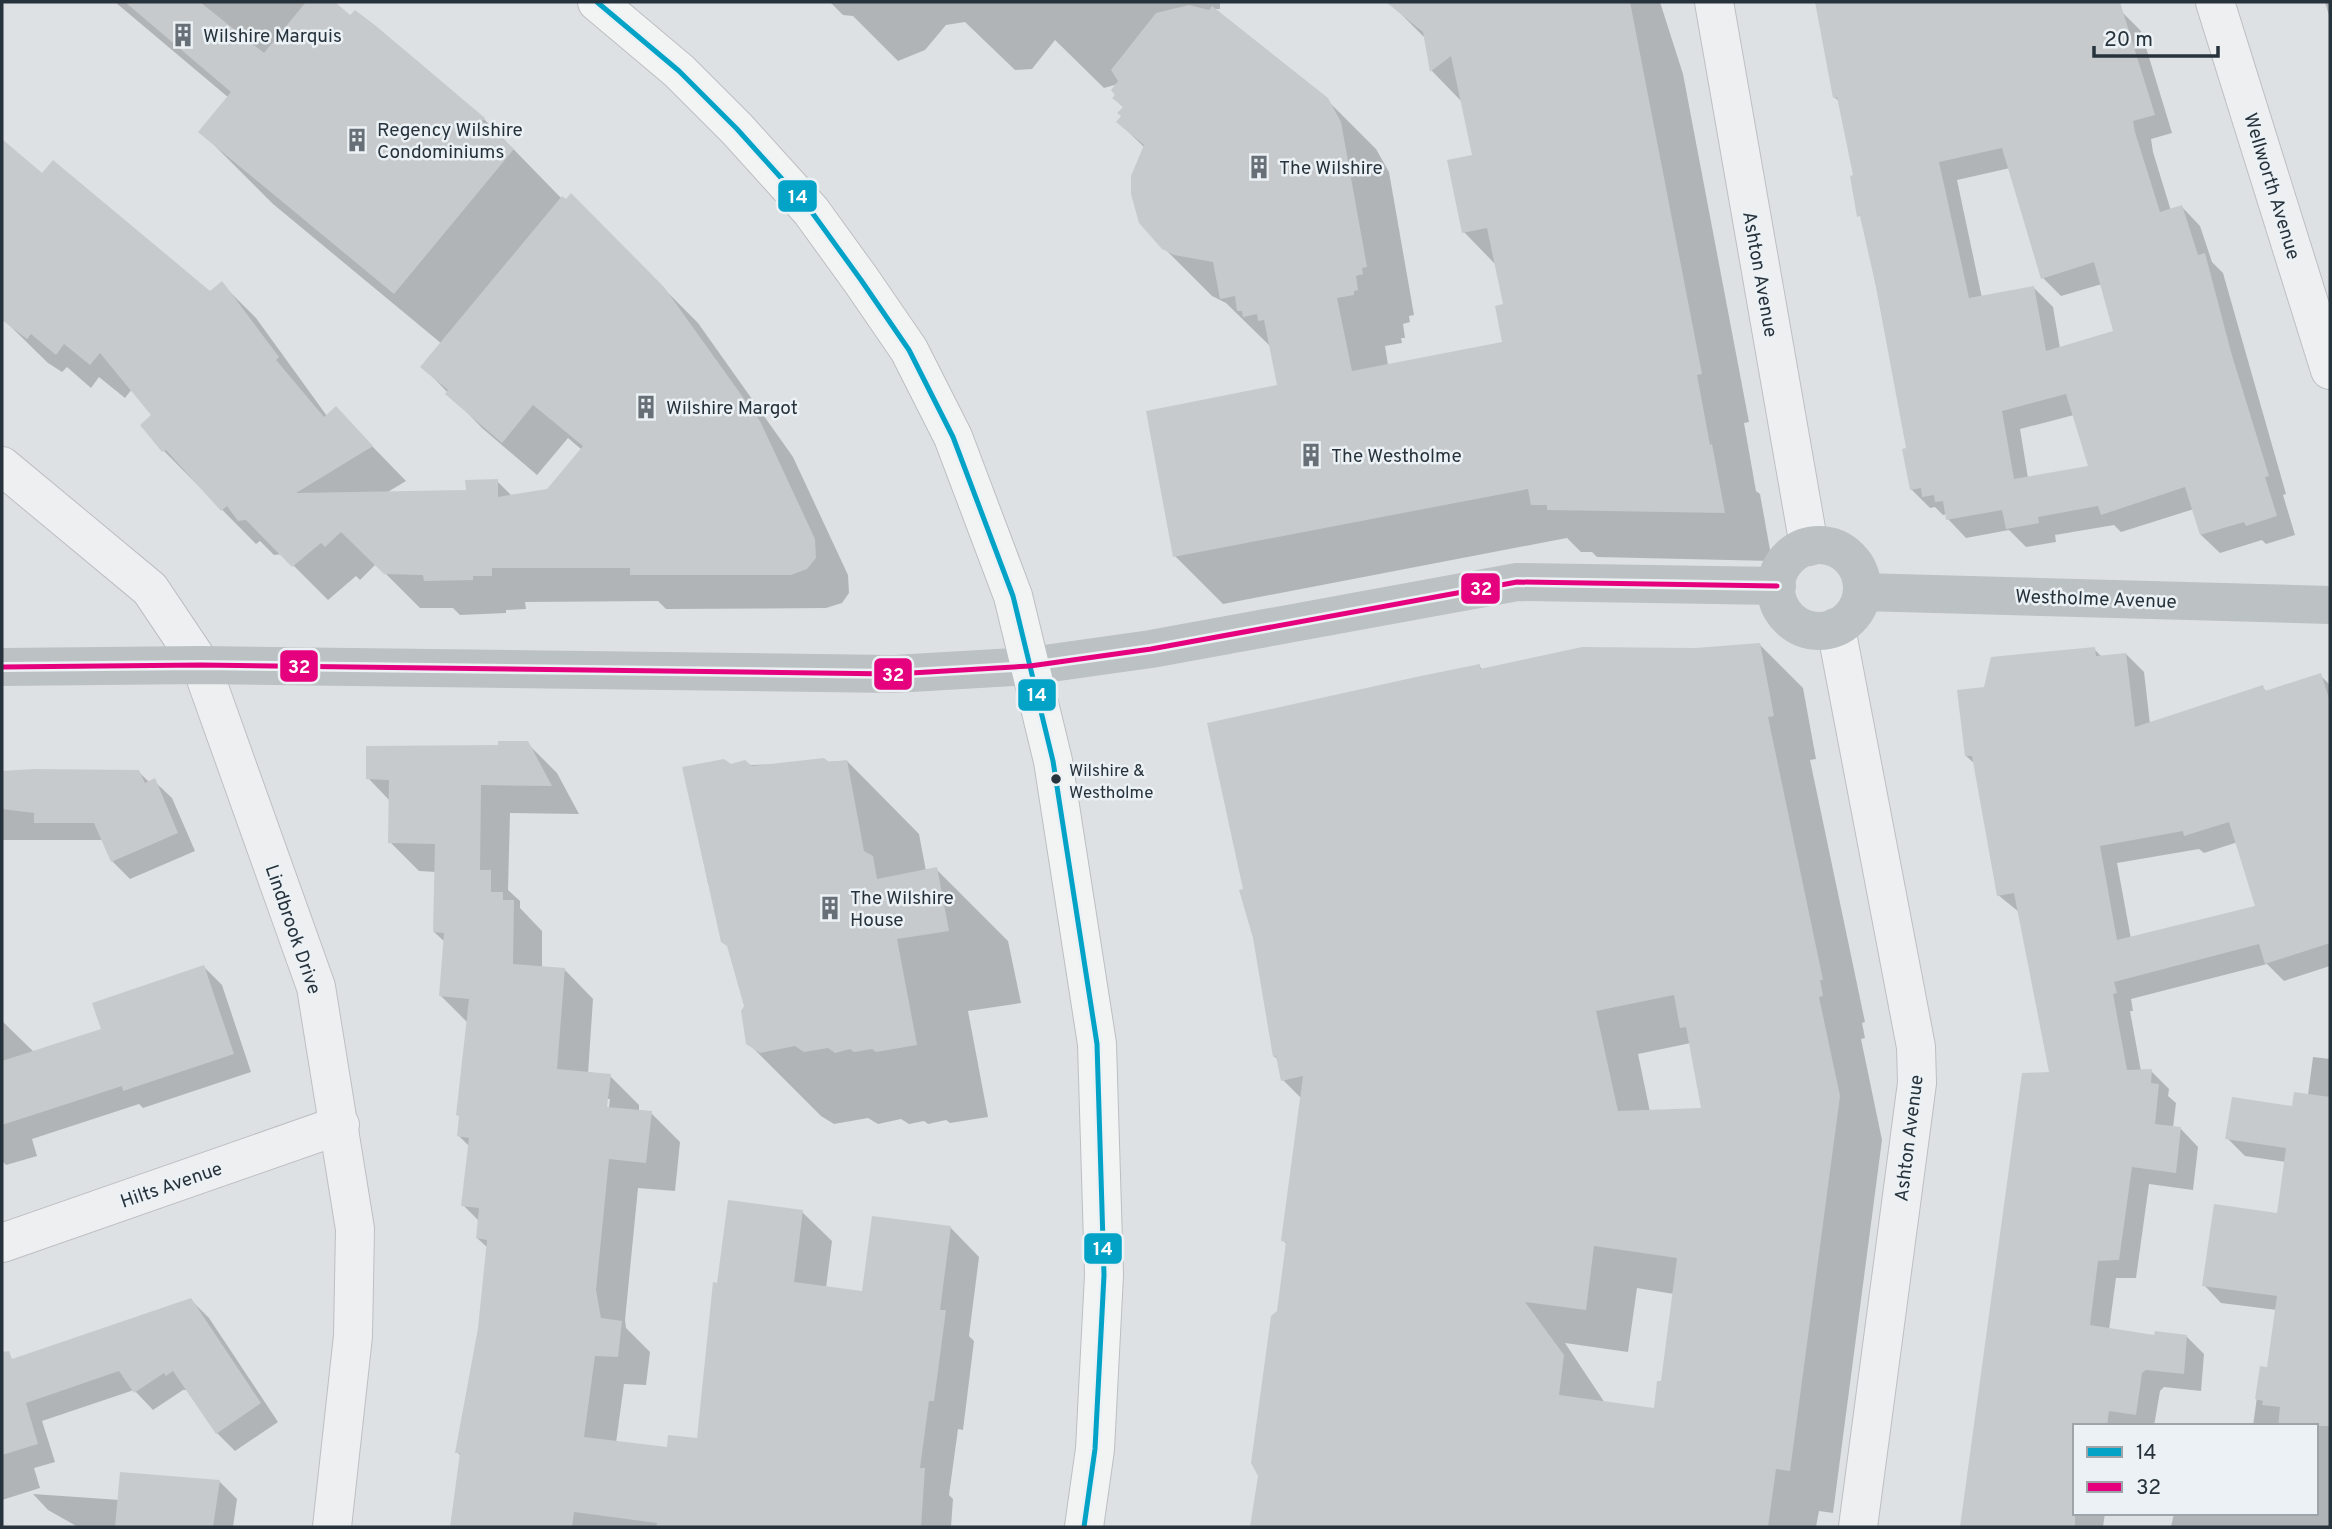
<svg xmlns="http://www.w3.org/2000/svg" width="2332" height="1529" font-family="Overpass,sans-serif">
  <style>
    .shadow { fill: #0003; fill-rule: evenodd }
    .building { fill: #c7cacc; fill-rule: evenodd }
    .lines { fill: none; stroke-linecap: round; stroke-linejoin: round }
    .street-casing { stroke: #bdbfc2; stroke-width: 40 }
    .primary-casing { stroke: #bbbfc1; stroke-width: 40 }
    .street { stroke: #eeeff0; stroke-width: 38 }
    .secondary { stroke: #bcc1c3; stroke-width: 38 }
    .primary { stroke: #f2f4f4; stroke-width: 38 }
    .bus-1-casing { stroke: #ebf1f4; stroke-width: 10 }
    .bus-2-casing { stroke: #ebf1f4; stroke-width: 10 }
    .bus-1 { stroke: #02a3c7; stroke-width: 5 }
    .bus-2 { stroke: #e5007d; stroke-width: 5 }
    .bus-dot { fill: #27333c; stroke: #ebf1f4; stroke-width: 2.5 }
    .labels { text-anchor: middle; stroke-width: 5; stroke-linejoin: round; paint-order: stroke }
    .bus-label { font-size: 17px; fill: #27333c; stroke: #ebf1f4; text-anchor: start }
    .poi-label { font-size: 19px; fill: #27333c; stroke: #ebf1f4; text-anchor: start }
    .street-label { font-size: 19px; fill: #27333c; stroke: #ebf1f4 }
    .line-badge { stroke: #ebf1f4; stroke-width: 2.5 }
    .badge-label { font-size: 19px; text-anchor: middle; font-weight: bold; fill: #fff }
  </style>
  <rect width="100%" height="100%" fill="#dee1e4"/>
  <!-- shadow -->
  <path class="shadow" d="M115,2H332L484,119L562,199L566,202L571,195L698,323L793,457L848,575L849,593L842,603L826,608L666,609L658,601L525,602L526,609L506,610V613L460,615L453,608H420L376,564L360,580L356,576L328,600L282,554L274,555L260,541L256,544L164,451L142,425L154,415L132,389L125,398L99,377L91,388L67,367L62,372L48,363L2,318V156L9,147L42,176L210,293L222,284L256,318L327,416L336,409L406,481L386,493L467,491L497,481L512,496L548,491L582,450L568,438L537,475L482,428L423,367L442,344L273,204L201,132L229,98Z
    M830,2H1220V9H1214L1327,100L1376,149L1389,172L1414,315L1409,316L1410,322L1403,324L1405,338H1401L1402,343L1385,346L1388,365L1504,343L1505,306L1496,265L1464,232L1474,156L1462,102L1432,71L1426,39L1392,5L1395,2H1660L1683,74L1749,422L1744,423L1756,491L1760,494L1772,561L1597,557L1592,552H1581L1567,538L1223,604L1175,556L1279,387L1270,346L1226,303L1212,296L1163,247L1145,148L1118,122L1123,117L1124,108L1114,98L1118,84L1104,88L1055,40L1032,69L1015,70L965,22L946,25L925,50L898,61L853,16L843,15Z
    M1817,2H2108L2111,15L2122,12L2141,31L2172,133L2151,139L2153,152L2171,211L2182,207L2200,226L2212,262L2223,273L2286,494L2283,495L2295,535L2266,544L2262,540L2220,553L2201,535L2194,509L2121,532L2114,525L2055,535L2056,542L2026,547L2009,530L1966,538L1948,519L1947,514L1943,515L1935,507L1930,508L1911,489L1908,450L1855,177L1840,102L1834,97ZM2010,168L2043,278L2061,296L2102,284L2115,332L2060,348L2053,307L2034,288L1982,298L1957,180ZM2074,415L2090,467L2028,478L2020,429Z
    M2325,2H2330V19Z
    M1760,645L1803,688L1816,759L1810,760L1865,1022L1862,1023L1865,1038L1861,1039L1882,1140L1833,1513L1819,1511L1816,1527H1252L1287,1245L1283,1240L1302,1099L1283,1080L1278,1060L1274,1056L1479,666L1483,670ZM1691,1043L1704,1110L1650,1112L1638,1054ZM1637,1288L1674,1294L1663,1383L1656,1410L1605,1403L1565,1343L1628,1352Z
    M2094,649L2102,657L2126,654L2144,672L2150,724L2262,687L2267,692L2320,675L2330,685V966L2284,981L2267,964L2131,999L2133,1011H2130L2141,1071H2151L2169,1089L2168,1096L2176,1103L2173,1128L2181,1129L2198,1147L2193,1190L2149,1184L2136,1278H2116L2109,1330L2156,1337L2186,1336L2204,1354L2201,1391L2164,1387L2160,1391L2154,1426H2075V1513H2105L2103,1527H1963L2024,1074H2051L2019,912L1998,895L1975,764L1966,756L1985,688ZM2238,842L2258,907L2131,939L2117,863L2199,849L2204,853Z
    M527,743L557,773L579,814L510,813L508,890L520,901V908L542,931V968L564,969L593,999L588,1074L610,1076L639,1105V1112L651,1113L680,1142L675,1191L638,1188L625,1320L626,1328L650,1352L646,1385L624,1384L616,1443L668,1449L698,1440L718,1285L802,1212L832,1241L826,1288L863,1293L950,1227L979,1257L969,1336L974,1341L963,1430L958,1429L949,1495L953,1499L951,1527H452L461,1456L457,1452L480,1328L488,1248L477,1238L479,1221L463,1205L470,1147L459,1136L461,1118L458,1115L468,1023L441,996L445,942L434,932L436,872L419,871L390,842V801L368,778ZM606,1099H610L608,1116L605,1115Z
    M847,761L919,834L926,871L936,869L1008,941L1021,1003L968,1011L988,1117L950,1123L946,1120L928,1124L924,1121L909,1124L901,1119L878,1124L868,1118L834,1124L821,1116L748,1043L746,1006L712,888L708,883L684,768Z
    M2,771H138L150,783L154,781L172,798L195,851L130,879L112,861L104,840H2Z
    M204,967L222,985L251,1072L143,1108L139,1104L32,1139L37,1156L6,1165L2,1161V1021L34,1052L103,1030Z
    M2313,1057L2330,1059V1527H2171L2174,1513H2316V1426H2253L2261,1368L2268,1369L2277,1310L2221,1303L2204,1285L2279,1215L2286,1162L2245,1156L2227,1138L2294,1108L2308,1095Z
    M191,1300L209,1318L278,1422L235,1451L217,1433L188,1390H183L153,1410L134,1390L42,1421L55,1462L34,1468L40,1488L2,1500V1364Z
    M220,1482L237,1499L233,1527H78L48,1510L33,1494L120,1500Z"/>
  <!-- building -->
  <path class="building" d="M125,2H200L264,53L306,2H335L350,15L355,10L376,26L485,118L482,121L514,149L394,294L198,132L231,92Z
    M1386,2H1630L1702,374L1697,375L1710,445L1712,444L1725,513L1547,510V505H1531L1528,489L1173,557L1146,411L1277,385L1264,320L1258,321L1257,314L1243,317L1242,311H1237L1235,296L1220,299L1213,262L1174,255L1162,249L1139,223L1131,194V176L1144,145L1116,122L1121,116L1117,113L1123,107L1112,98L1115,95L1111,90L1118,81L1111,70L1156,13L1189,5L1209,10L1212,6L1328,98L1341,122L1367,267L1362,268L1363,274L1356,276L1358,290L1354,291V295L1337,298L1352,371L1502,342L1495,306L1503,304L1487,228L1462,233L1447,160L1472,155L1451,56L1430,72L1423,32Z
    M1815,2H2120L2155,115L2133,121L2135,132L2160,212L2182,205L2198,255L2205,253L2231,352L2269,476L2265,477L2277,516L2246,526L2244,522L2200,535L2185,487L2101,515L2098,506L2038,517L2039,523L2006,529L2002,510L1946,520L1943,501L1935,502L1934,495L1922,497L1921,488L1910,490L1902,449L1906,448L1876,287L1860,216L1857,217L1850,176L1853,175L1837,97L1833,98ZM2002,148L2041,279L2094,262L2113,331L2046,351L2034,286L1969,298L1939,162ZM2066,394L2088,466L2014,479L2002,411Z
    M2,139L42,173L53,160L210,291L222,281L279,357L276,360L324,417L336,406L373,446L296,493L466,490L465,480L498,479V497L547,489L583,446L533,405L502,443L445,394L448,390L420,367L562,196L566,199L571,193L664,287L760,421L815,539L816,558L807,569L791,575H630V568H492V576H473V580L424,581L423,575L384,574L341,532L325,547L321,543L292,567L246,520L238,521L227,506L221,511L166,450L162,452L140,425L151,415L100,353L90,365L64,344L56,355L31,334L27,339L2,320Z
    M1760,643L1774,716L1768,717L1823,980H1820L1823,996L1819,997L1840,1096L1790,1471L1776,1469L1768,1527H1250L1258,1476L1251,1463L1271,1316L1277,1311L1286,1242L1281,1241L1303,1076L1281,1081L1276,1056L1273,1057L1253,938L1239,890L1243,889L1207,723L1416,677L1480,664V669L1582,647L1695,648ZM1674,995L1680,1028L1686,1027L1701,1108L1618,1111L1596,1011ZM1594,1246L1677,1258L1661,1381H1657L1654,1408L1559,1395L1564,1355L1525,1302L1586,1310Z
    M2095,647L2096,656L2126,653L2135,727L2263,685L2265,691L2321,673L2330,702V943L2265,964L2259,944L2114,982L2117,993L2113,994L2127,1070L2152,1069L2151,1083L2159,1084L2155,1124L2181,1127L2176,1173L2132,1167L2119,1260L2098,1261L2090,1325L2154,1335L2155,1331L2187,1335L2184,1374L2146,1370L2142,1373L2136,1415L2109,1411L2107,1426H2075V1527H1960L2022,1073L2049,1072L2014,893L1997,896L1972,756H1965L1957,690L1984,687L1991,657ZM2229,822L2255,906L2117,940L2100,846L2183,831L2184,836Z
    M498,741H528L552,786L481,785L480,870H491V892H503V900H514L513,964L565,968L557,1069L611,1074L607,1107L652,1111L646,1163L609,1159L596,1290L601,1318L622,1321L618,1357L595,1356L584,1437L667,1447L668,1435L697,1438L713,1282L717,1283L728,1200L803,1210L794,1282L862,1291L872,1216L951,1226L940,1310H946L934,1401H929L920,1468H925L921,1527H656L657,1523L574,1512L572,1527H450L460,1453H455L478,1328L487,1240L476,1238L479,1208L461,1206L469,1138L457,1136L459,1116L456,1115L469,999L439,996L444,933L433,932L435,844L388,843L389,780L366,779V746L498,745Z
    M824,758L829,762L847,760L864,851L873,856L877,879L937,867L949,931L897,939L917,1045L876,1052L872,1049L854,1052L850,1049L835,1053L828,1048L804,1052L795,1046L760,1053L746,1044L741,1011L744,1006L727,946L721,942L682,767L724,759L731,764L745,760L752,766Z
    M34,769L139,770L145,783L155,778L178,833L111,862L94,823H34V813L2,809V771Z
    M204,965L234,1054L123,1091L122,1086L2,1125V1061L101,1029L92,1003Z
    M2294,1092L2330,1097V1426H2278L2280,1407L2262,1405L2263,1401L2255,1399L2260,1366L2267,1367L2277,1296L2202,1286L2214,1204L2277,1213L2286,1148L2225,1139L2232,1097L2292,1106Z
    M191,1298L261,1403L216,1434L173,1371L166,1376L164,1373L134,1393L119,1371L26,1403L38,1444L2,1455V1352L9,1351L12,1359Z
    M120,1472L220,1480L213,1527H115Z"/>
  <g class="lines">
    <!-- street casing -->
    <g class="street-casing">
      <path id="street" d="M1714,2L1809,546
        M2215,2L2330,370
        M2,466L150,589L201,665L316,987L355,1229L353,1336L332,1527
        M1836,628L1916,1047L1917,1083L1858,1527
        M2,1243L340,1125"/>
    </g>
    <!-- primary casing -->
    <g class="primary-casing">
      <path id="primary" d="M597,2L679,71L737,129L811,211L861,280L909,350L953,437L1013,596L1053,761L1097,1044L1104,1275L1095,1449L1084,1527"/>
    </g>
    <!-- street -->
    <use href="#street" class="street"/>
    <!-- secondary -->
    <path class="secondary" d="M1776 588a43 43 0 1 1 86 0a43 43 0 1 1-86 0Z
      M1862,592L2330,605
      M2,667L201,665L894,674L1030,666L1151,649L1517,582L1777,586"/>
    <!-- primary -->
    <use href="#primary" class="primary"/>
    <!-- bus-1 casing -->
    <g class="bus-1-casing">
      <path id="bus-1" d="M597,2L679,71L737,129L811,211L861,280L909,350L953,437L1013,596L1053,761L1097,1044L1104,1275L1095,1449L1084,1527"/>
    </g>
    <!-- bus-2 casing -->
    <g class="bus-2-casing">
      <path id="bus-2" d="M2,667L201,665L894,674L1030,666L1151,649L1517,582L1777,586"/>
    </g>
    <!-- bus-1 -->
    <use href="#bus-1" class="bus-1"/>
    <!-- bus-2 -->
    <use href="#bus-2" class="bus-2"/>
  </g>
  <!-- icons -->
  <defs>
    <g id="building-bare" transform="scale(1.89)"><path d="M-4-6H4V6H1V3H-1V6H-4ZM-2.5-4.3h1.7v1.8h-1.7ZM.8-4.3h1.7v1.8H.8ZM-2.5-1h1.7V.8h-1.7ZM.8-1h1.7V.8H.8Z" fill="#677077" stroke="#ebf1f4" stroke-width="2.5" paint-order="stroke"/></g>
  </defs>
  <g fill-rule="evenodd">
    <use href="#building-bare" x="183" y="35"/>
    <use href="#building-bare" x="357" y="140"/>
    <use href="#building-bare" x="1259" y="167"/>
    <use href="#building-bare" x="646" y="407"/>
    <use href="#building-bare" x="1311" y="455"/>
    <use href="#building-bare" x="830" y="908"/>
  </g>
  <!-- markers -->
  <circle class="bus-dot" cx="1056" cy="779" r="6"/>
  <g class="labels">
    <!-- bus labels -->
    <g class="bus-label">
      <text x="1069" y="776">Wilshire &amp;<tspan x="1069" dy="22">Westholme</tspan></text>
    </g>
    <!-- poi labels -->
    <g class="poi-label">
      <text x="203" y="42">Wilshire Marquis</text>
      <text x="377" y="136">Regency Wilshire<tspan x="377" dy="22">Condominiums</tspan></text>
      <text x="1279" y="174">The Wilshire</text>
      <text x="666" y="414">Wilshire Margot</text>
      <text x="1331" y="462">The Westholme</text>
      <text x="850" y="904">The Wilshire<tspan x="850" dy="22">House</tspan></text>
    </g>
    <!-- street labels -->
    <g class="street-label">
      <text transform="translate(2273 186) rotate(73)" y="7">Wellworth Avenue</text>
      <text transform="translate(1761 274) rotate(80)" y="7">Ashton Avenue</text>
      <text transform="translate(2096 598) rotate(2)" y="7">Westholme Avenue</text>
      <text transform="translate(294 929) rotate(71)" y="7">Lindbrook Drive</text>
      <text transform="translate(1908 1138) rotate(-83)" y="7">Ashton Avenue</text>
      <text transform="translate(171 1184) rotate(-19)" y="7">Hilts Avenue</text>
    </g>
  </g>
  <g class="line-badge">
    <rect x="777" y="179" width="41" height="34" rx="7" fill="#02a3c7"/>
    <rect x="1460" y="572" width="41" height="33" rx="7" fill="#e5007d"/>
    <rect x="279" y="649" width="40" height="34" rx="7" fill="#e5007d"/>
    <rect x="873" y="657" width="40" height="34" rx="7" fill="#e5007d"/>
    <rect x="1017" y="678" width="40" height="34" rx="7" fill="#02a3c7"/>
    <rect x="1083" y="1232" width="40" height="33" rx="7" fill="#02a3c7"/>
  </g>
  <g class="badge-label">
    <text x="798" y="203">14</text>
    <text x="1481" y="595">32</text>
    <text x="299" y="673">32</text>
    <text x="893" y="681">32</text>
    <text x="1037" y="701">14</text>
    <text x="1103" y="1255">14</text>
  </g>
  <!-- border -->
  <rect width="2332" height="1529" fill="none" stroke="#27333c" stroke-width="7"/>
  <!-- legend -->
  <rect x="2073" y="1424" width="245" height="91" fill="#ebf1f4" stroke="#9da5aa" stroke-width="2"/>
  <rect x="2087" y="1447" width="35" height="10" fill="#02a3c7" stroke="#9da5aa" stroke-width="2"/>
  <text x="2136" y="1459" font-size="21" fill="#27333c">14</text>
  <rect x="2087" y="1482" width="35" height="10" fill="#e5007d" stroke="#9da5aa" stroke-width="2"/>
  <text x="2136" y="1494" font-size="21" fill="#27333c">32</text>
  <!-- scale -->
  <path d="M2094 46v10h124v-10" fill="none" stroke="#27333c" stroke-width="3.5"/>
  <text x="2104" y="46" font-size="21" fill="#27333c" stroke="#ebf1f4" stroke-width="5" paint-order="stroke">20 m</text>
</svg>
